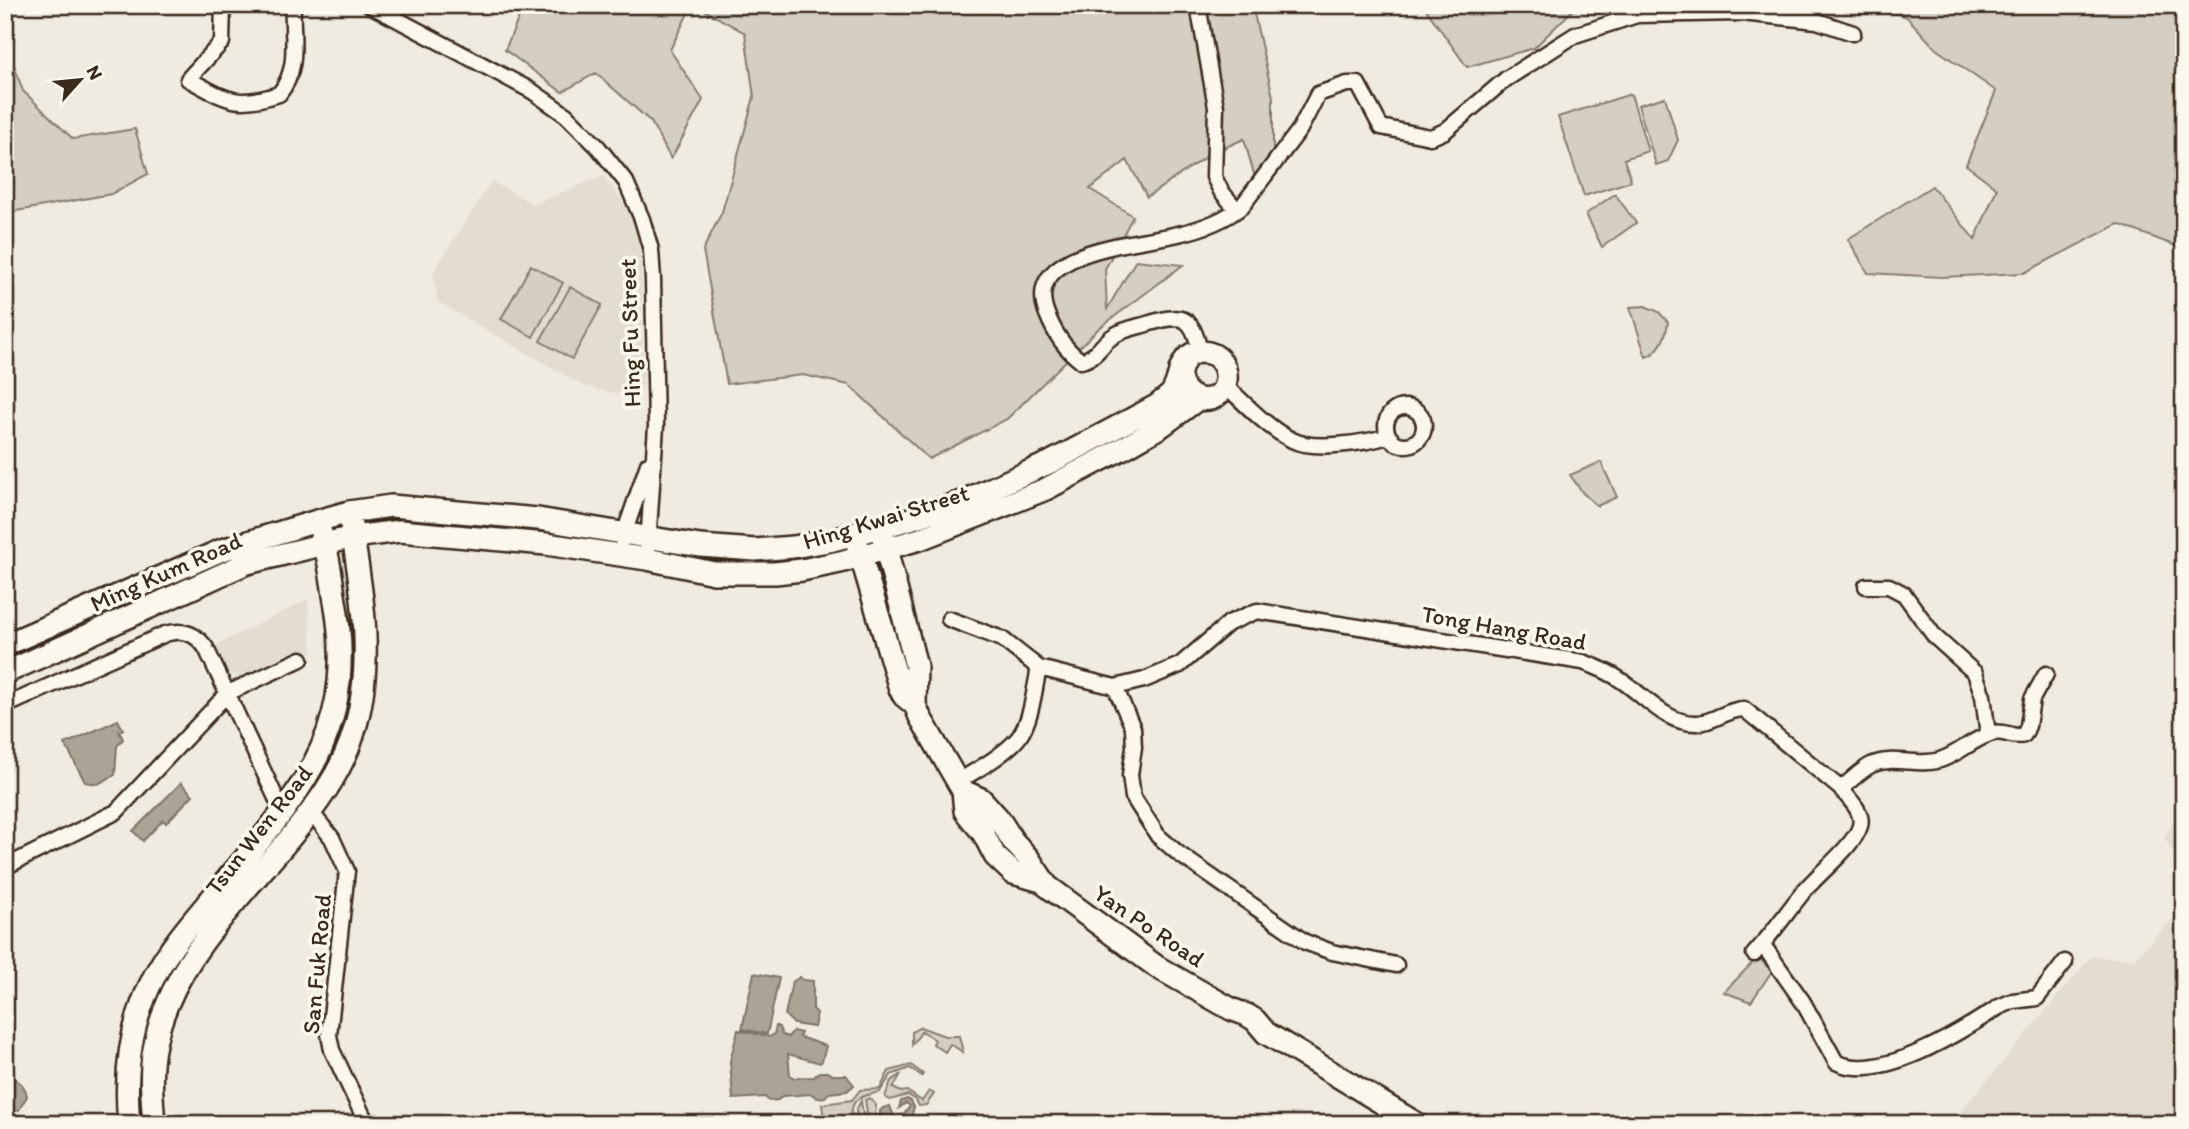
<svg xmlns="http://www.w3.org/2000/svg" width="2189" height="1129" font-family="Itim,sans-serif">
  <style>
    .built { fill: #e2dcd1 }
    .green { fill: #d5cec3; stroke: #887c70; stroke-width: 2 }
    .water { fill: #aca397; stroke: #7f7367; stroke-width: 2 }
    .lines { fill: none; stroke-linecap: round; stroke-linejoin: round }
    .street-casing { stroke: #3b2a1e; stroke-width: 19 }
    .secondary-casing { stroke: #3b2a1e; stroke-width: 26 }
    .street { stroke: #fbf7ec; stroke-width: 14 }
    .secondary { stroke: #fbf7ec; stroke-width: 21 }
    .labels { text-anchor: middle; stroke-width: 7; stroke-linejoin: round; paint-order: stroke }
    .street-label { font-size: 24px; fill: #3b2a1e; stroke: #fbf7ec }
  </style>
  <rect width="100%" height="100%" fill="#f0ebe0"/>
  <filter id="ink" filterUnits="userSpaceOnUse"><feTurbulence type="fractalNoise" baseFrequency=".0143" numOctaves="2"/><feDisplacementMap in="SourceGraphic" scale="14" xChannelSelector="R" yChannelSelector="G"/><feConvolveMatrix kernelMatrix="1 2 1 2 8 2 1 2 1" color-interpolation-filters="sRGB"/></filter>
  <g filter="url(#ink)">
    <!-- built -->
    <path class="built" d="M604,176L627,208L641,239L643,389L617,394L584,386L438,302L433,273L491,181L533,204Z
      M308,599L312,652L287,654L241,676L228,674L214,646Z
      M2184,805V870L2164,837Z
      M2184,907V1124H1950L2091,957L2134,959Z"/>
    <!-- green -->
    <path class="green" d="M524,5H692L670,50L703,100L671,159L651,122L596,73L562,92L505,50Z
      M695,5H1252L1273,97V172L1254,174L1244,139L1210,154L1147,197L1127,160L1090,189L1133,216L1105,269L1107,309L1136,260L1183,265L1098,329L1007,419L929,459L849,385L803,375L727,384L703,250L722,212L754,97L745,33Z
      M1423,5H1578L1534,48L1467,67Z
      M1870,5H2184V249L2118,224L2024,273L1942,277L1868,273L1848,239L1932,186L1975,240L1997,188L1966,165L1996,91L1936,49L1907,17Z
      M5,42L23,91L73,139L135,129L148,174L111,194L5,213Z
      M1631,94L1648,151L1624,159L1631,181L1584,196L1558,117Z
      M1665,97L1678,140L1668,161L1656,165L1638,105Z
      M1615,194L1636,223L1602,247L1586,214Z
      M531,265L563,283L533,337L501,319Z
      M570,287L602,305L572,359L540,341Z
      M1645,306L1659,312L1668,322C1666,336 1660,352 1646,357L1630,307Z
      M1601,462L1617,497L1597,506L1583,493L1570,475Z
      M1758,957L1772,971L1751,1002L1724,992Z
      M920,1027L945,1036H959L963,1052L950,1044L945,1052L933,1044L935,1040L922,1031L912,1045V1032Z
      M911,1065L923,1074L922,1076L910,1068L891,1075L880,1092C860,1097 848,1097 852,1124H841L840,1117L824,1119L822,1104L852,1100L860,1090L880,1089L889,1071Z
      M901,1074L893,1088L901,1092L907,1091L922,1101L929,1091L934,1094L926,1105L919,1106L916,1100L908,1095L890,1100L885,1097L891,1081Z
      M870,1098L876,1105L875,1119L868,1124H857L856,1110L861,1101L864,1119L868,1118L865,1100Z"/>
    <!-- water -->
    <path class="water" d="M118,720L123,729L119,731L123,739L117,746L115,775L98,784L85,782L65,744Z
      M181,783L193,795L166,823L163,820L143,841L133,831Z
      M754,973L779,978L767,1034L742,1029Z
      M800,977L803,980L813,981V1009L817,1013L814,1027L794,1024L785,1015L792,982Z
      M776,1026L779,1027L782,1035L788,1037L793,1031L801,1033L799,1037L826,1046L822,1061L820,1063L788,1054L790,1075L794,1078L814,1077L819,1072H828L833,1075H846L854,1085L847,1091L829,1093L825,1097L817,1098L812,1094L782,1096L778,1100L769,1101L765,1097L733,1099L730,1061L738,1030L770,1037L774,1034Z
      M5,1068C12,1080 25,1081 27,1096L19,1110L5,1114Z
      M907,1099L911,1101L914,1107L909,1124H868L875,1119L876,1123L880,1122V1111L883,1108L890,1106L895,1119L899,1121L910,1106L906,1103L899,1108L901,1101Z"/>
    <g class="lines">
      <!-- street casing -->
      <g class="street-casing">
        <path id="street" d="M223,5L222,42L188,79C227,100 235,108 279,94C301,67 291,37 293,5
          M370,5L532,91L566,115L598,147L626,182L642,219L651,250L653,279L656,426L647,559
          M1198,5L1216,107L1214,177L1221,191L1237,210
          M1200,352C1192,313 1181,314 1147,324C1137,327 1124,329 1115,335C1102,342 1097,358 1081,361C1066,350 1054,332 1047,314C1020,248 1140,244 1178,234C1201,229 1224,221 1242,206L1300,129L1318,94L1347,84H1358L1381,127L1430,137L1436,135L1445,131L1506,79L1575,35L1637,15L1742,13L1817,21L1853,33
          M1225,385C1243,402 1270,430 1292,440C1313,451 1366,443 1388,436
          M1386 426a19 19 0 1 1 38 0a19 19 0 1 1-38 0Z
          M622,540L648,464
          M1866,586H1889L1904,594L1935,637L1975,673L1983,696L1988,735
          M949,619L1002,639L1039,668L1115,687L1144,680L1180,665L1229,623L1257,611L1583,662C1597,667 1610,672 1622,681C1645,696 1667,725 1698,723C1715,722 1727,709 1744,709L1841,789C1849,799 1864,812 1860,826C1855,845 1818,874 1804,891C1787,912 1772,934 1754,954
          M1115,687L1133,728L1134,747L1130,775L1133,797L1158,836L1179,854L1305,942L1332,952L1396,965
          M5,706L165,634C182,629 195,632 206,648L283,813
          M957,782C975,771 1006,754 1019,737C1032,719 1034,690 1039,668
          M1841,789C1850,781 1860,771 1871,765C1892,755 1918,767 1940,760C1959,754 1974,738 1993,733C2005,730 2012,739 2024,735L2028,726L2032,699L2046,674
          M311,812L332,838L347,871L329,1035L332,1050L367,1124
          M5,867L116,812L228,693L301,659
          M1763,945L1803,1002L1836,1062C1880,1084 1962,1031 1999,1007L2013,1001L2037,998L2065,962"/>
      </g>
      <!-- secondary casing -->
      <g class="secondary-casing">
        <path id="secondary" d="M883,537L916,666L915,705L920,717L963,791L965,811L983,833L995,856L1013,873L1041,881
          M857,543L900,689L904,696L915,705
          M5,645L222,550L317,521L349,512L391,506L538,519L700,546L755,550L793,547L829,541L907,520L961,502L1051,462L1158,405C1162,401 1167,398 1171,394C1182,380 1177,354 1200,352C1208,352 1215,354 1220,360C1225,366 1227,372 1226,380C1222,410 1177,404 1180,370
          M5,673L247,563L353,537L400,531L546,544L647,559L714,573H775L802,570L840,562L920,539L1046,489L1129,445L1160,427L1198,399
          M963,791L981,799L999,819L1013,841L1029,859L1047,886L1157,967L1231,1009L1247,1015L1255,1020L1266,1033L1417,1124
          M129,1124C124,1072 130,1022 155,975C173,941 201,912 225,882C306,786 359,729 334,595C331,574 328,552 321,533
          M154,1124C152,1097 149,1071 155,1044C171,962 238,901 290,838C315,808 341,773 353,735C375,666 363,595 351,525"/>
      </g>
      <!-- street -->
      <use href="#street" class="street"/>
      <!-- secondary -->
      <use href="#secondary" class="secondary"/>
    </g>
  </g>
  <g class="labels">
    <!-- street labels -->
    <g class="street-label">
      <text transform="translate(630 333) rotate(-92)" y="8">Hing Fu Street</text>
      <text transform="translate(886 517) rotate(-17)" y="8">Hing Kwai Street</text>
      <text transform="translate(166 572) rotate(-24)" y="8">Ming Kum Road</text>
      <text transform="translate(1504 628) rotate(10)" y="8">Tong Hang Road</text>
      <text transform="translate(259 830) rotate(-52)" y="8">Tsun Wen Road</text>
      <text transform="translate(1149 926) rotate(34)" y="8">Yan Po Road</text>
      <text transform="translate(317 964) rotate(-85)" y="8">San Fuk Road</text>
    </g>
  </g>
  <!-- margin -->
  <rect width="2189" height="1129" fill="none" stroke="#fbf7ec" stroke-width="28"/>
  <rect x="14" y="14" width="2161" height="1101" fill="none" stroke="#3b2a1e" stroke-width="2.5" filter="url(#ink)"/>
  <!-- north arrow -->
  <g transform="translate(80 80) rotate(63)" stroke="#fbf7ec" stroke-width="5" paint-order="stroke">
  <path d="M0-5L12 26L0 18L-12 26Z" fill="#3b2a1e"/>
  <text y="-10" font-size="19" font-weight="bold" text-anchor="middle" fill="#3b2a1e">N</text>
  </g>
</svg>
